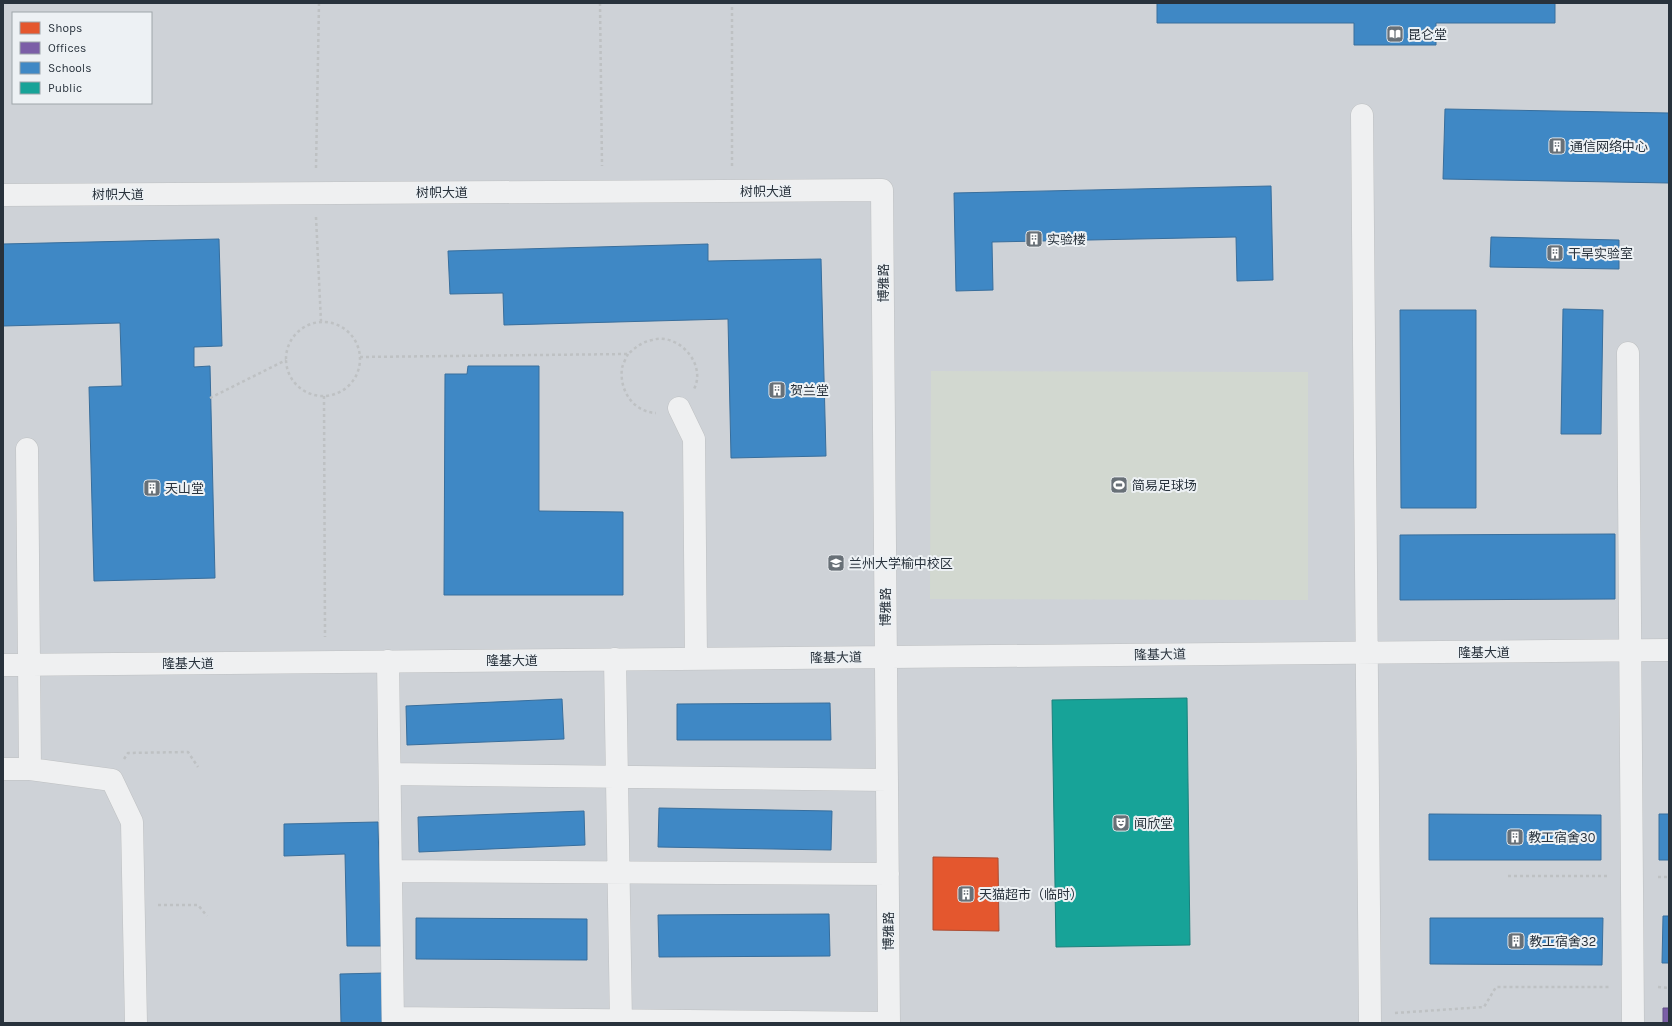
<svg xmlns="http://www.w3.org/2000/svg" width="1672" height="1026" font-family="Karla,'Noto Sans SC',sans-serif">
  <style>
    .built { fill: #ced2d7; fill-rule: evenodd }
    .green { fill: #d2d8d0 }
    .shops { fill: #e4572e; stroke: #ac4c32 }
    .offices { fill: #7b5ea7; stroke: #625187 }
    .schools { fill: #3f88c5; stroke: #386e9c }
    .public { fill: #17a398; stroke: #1c817c }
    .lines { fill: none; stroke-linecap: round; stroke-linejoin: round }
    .minor-casing { stroke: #bec0c2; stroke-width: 23 }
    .path { stroke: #bec1c3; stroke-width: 2.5; stroke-dasharray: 3 3; stroke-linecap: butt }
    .minor { stroke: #eff0f1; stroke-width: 22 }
    .labels { text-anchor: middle; stroke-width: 4; stroke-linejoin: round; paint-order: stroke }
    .poi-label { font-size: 13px; fill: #28323c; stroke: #edf1f4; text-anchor: start }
    .street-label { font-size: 13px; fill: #28323c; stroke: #edf1f4 }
  </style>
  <rect width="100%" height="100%" fill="#e0e2e4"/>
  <!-- built -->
  <path class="built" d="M3,3H1669V1023H3ZM13,13H151V103H13Z"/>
  <!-- green -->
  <path class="green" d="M931,371L1308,372V600L930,599Z"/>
  <!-- shops -->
  <path class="shops" d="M933,857L998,858L999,931L933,930Z"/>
  <!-- offices -->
  <path class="offices" d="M1663,1008H1669V1023H1663Z"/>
  <!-- schools -->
  <path class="schools" d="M1157,3H1555V23H1436V45H1354V23H1157Z
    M1445,109L1669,113V183L1443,179Z
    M1271,186L1273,280L1237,281L1236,237L992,242L993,290L956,291L954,193Z
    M1491,237L1619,240V269L1490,267Z
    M219,239L222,346L194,347V367L210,366L215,578L94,581L89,387L122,386L120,323L3,326V244Z
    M708,244V261L821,259L826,456L731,458L728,319L504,325L503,293L450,294L448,251Z
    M1563,309L1603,310L1601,434H1561Z
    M1400,310H1476V508H1401Z
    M468,366H539V511L623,512V595H444L445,374H467Z
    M1615,534V599L1400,600V535Z
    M562,699L564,739L407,745L406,706Z
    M830,703L831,740H677V704Z
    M659,808L832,811L831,850L658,847Z
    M584,811L585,845L419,852L418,817Z
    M1429,814L1601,815V860H1429Z
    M1659,814H1669V860H1659Z
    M378,822L381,946H347L345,854L284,856V824Z
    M829,914L830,956L659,957L658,915Z
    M1663,916H1669V963H1662Z
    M416,918L587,919V960L416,959Z
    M1430,918H1603L1602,965L1430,964Z
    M382,973L383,1023H341L340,974Z"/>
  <!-- public -->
  <path class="public" d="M1187,698L1190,945L1056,947L1052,700Z"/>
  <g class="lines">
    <!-- minor casing -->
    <g class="minor-casing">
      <path id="minor" d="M1362,115L1370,1023
        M3,195L882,190L889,1023
        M1628,353L1633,1023
        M679,408L694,439L696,658
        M27,449L30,769
        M615,659L621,1023
        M388,661L393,1023
        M3,665L1669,650
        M3,769H30L112,780L132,822L136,1023
        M390,774L887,780
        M392,871L888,874
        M393,1018L889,1023"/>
    </g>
    <!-- path -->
    <path class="path" d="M600,3L602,166
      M732,166V3
      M316,168L319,3
      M316,217L321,322
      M286 359a37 37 0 1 1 74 0a37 37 0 1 1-74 0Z
      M628,354C626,358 623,364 622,368C619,390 633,412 656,413
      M360,357L628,354C636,347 642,342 652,340C678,332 707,364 694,389
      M324,396L325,637
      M210,398L286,360
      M124,759L128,753L188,752L198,767
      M1508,876H1607
      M1658,877H1669
      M158,905H198L207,916
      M1658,987L1669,988
      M1395,1013L1484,1007L1496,987H1609"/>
    <!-- minor -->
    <use href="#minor" class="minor"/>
  </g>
  <!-- icons -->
  <defs>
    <g id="library-square" transform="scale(0.9)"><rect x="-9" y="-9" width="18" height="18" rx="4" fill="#687077" stroke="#edf1f4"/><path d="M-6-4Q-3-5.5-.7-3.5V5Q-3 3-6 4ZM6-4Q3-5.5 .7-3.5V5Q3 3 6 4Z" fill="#fff"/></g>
    <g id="building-square" transform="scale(0.9)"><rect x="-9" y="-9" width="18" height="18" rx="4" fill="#687077" stroke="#edf1f4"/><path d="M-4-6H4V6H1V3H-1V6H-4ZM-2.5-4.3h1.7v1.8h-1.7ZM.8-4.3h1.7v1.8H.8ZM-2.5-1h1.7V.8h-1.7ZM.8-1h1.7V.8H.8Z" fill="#fff"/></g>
    <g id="stadium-square" transform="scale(0.9)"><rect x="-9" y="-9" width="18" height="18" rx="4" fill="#687077" stroke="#edf1f4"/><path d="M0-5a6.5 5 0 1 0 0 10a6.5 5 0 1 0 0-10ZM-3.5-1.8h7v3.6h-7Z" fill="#fff"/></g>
    <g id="university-square" transform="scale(0.9)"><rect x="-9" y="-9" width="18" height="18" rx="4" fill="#687077" stroke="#edf1f4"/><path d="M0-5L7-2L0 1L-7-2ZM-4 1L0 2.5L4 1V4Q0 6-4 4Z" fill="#fff"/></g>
    <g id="theatre-square" transform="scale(0.9)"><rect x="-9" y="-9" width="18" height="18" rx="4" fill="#687077" stroke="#edf1f4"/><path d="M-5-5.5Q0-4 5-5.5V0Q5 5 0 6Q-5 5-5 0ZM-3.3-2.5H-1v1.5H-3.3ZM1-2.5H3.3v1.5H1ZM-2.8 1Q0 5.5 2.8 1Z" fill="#fff"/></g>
  </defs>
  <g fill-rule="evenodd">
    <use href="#library-square" x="1395" y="34"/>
    <use href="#building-square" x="1557" y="146"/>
    <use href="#building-square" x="1034" y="239"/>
    <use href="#building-square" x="1555" y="253"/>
    <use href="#building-square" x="777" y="390"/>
    <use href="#stadium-square" x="1119" y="485"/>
    <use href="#building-square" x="152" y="488"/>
    <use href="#university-square" x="836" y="563"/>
    <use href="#theatre-square" x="1121" y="823"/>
    <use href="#building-square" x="1515" y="837"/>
    <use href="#building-square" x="966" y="894"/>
    <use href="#building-square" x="1516" y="941"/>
  </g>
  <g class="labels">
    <!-- poi labels -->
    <g class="poi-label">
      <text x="1408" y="39">昆仑堂</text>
      <text x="1570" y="151">通信网络中心</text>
      <text x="1047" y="244">实验楼</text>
      <text x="1568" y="258">干旱实验室</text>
      <text x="790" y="395">贺兰堂</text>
      <text x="1132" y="490">简易足球场</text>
      <text x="165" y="493">天山堂</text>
      <text x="849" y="568">兰州大学榆中校区</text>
      <text x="1134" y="828">闻欣堂</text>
      <text x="1528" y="842">教工宿舍30</text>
      <text x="979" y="899">天猫超市（临时）</text>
      <text x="1529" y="946">教工宿舍32</text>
    </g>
    <!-- street labels -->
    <g class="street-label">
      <text x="766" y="196">树帜大道</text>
      <text x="442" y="197">树帜大道</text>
      <text x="118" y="199">树帜大道</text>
      <text transform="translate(883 283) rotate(-90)" y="5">博雅路</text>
      <text transform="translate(885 607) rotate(-90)" y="5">博雅路</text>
      <text x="1484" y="657">隆基大道</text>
      <text transform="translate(1160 654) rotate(-1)" y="5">隆基大道</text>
      <text transform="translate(836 657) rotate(-1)" y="5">隆基大道</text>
      <text x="512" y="665">隆基大道</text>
      <text x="188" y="668">隆基大道</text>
      <text transform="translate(888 931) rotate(-90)" y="5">博雅路</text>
    </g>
  </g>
  <!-- border -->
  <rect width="1672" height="1026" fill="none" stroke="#28323c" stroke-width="8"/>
  <!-- legend -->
  <rect x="12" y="12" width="140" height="92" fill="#edf1f4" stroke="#9ea5aa"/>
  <rect x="20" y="22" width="20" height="12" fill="#e4572e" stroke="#9ea5aa"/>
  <text x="48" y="32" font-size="12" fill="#28323c">Shops</text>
  <rect x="20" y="42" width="20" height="12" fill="#7b5ea7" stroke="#9ea5aa"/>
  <text x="48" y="52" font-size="12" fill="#28323c">Offices</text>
  <rect x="20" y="62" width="20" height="12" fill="#3f88c5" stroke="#9ea5aa"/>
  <text x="48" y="72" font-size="12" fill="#28323c">Schools</text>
  <rect x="20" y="82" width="20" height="12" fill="#17a398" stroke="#9ea5aa"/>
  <text x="48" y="92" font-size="12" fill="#28323c">Public</text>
</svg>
